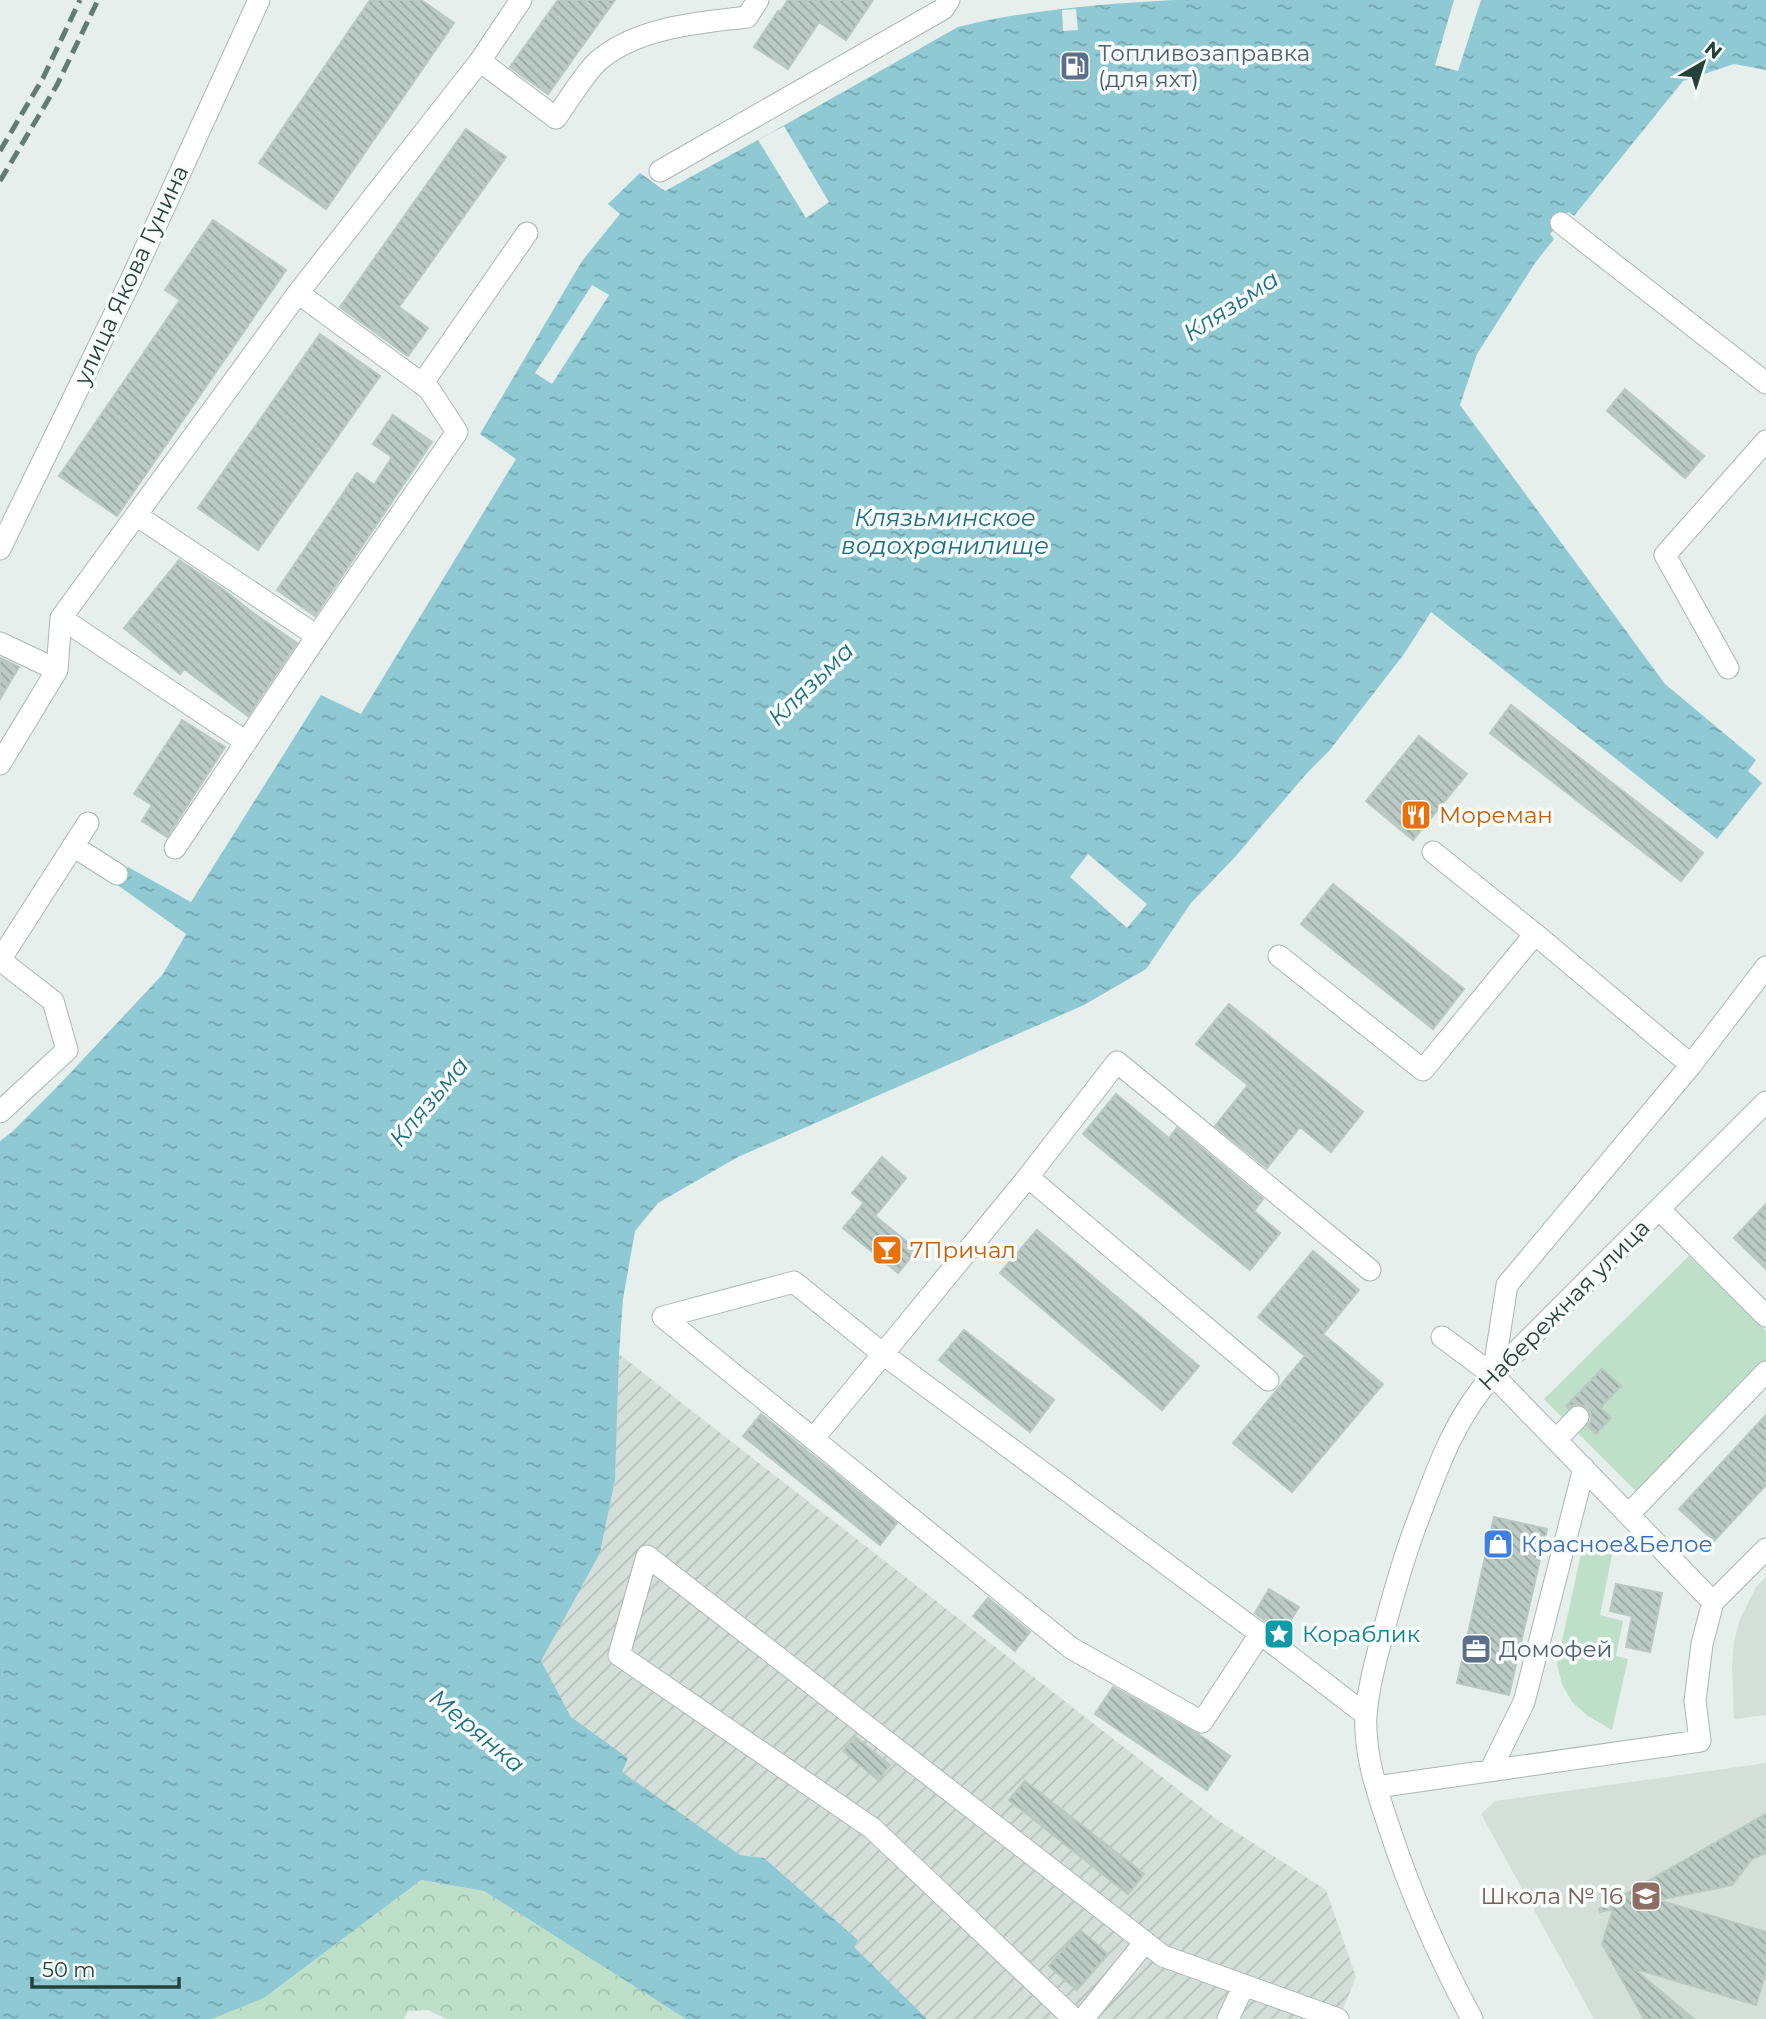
<svg xmlns="http://www.w3.org/2000/svg" width="1766" height="2019" font-family="Montserrat,sans-serif">
  <style>
    .built { fill: #d4dfda }
    .industrial { fill: url(#industrial-furrows) }
    .forest { fill: url(#forest-crowns) }
    .park { fill: #bfe0c8 }
    .water { fill: url(#water-ripples) }
    .pier { fill: #e6efeb }
    .building { fill: url(#building-back-hatch); stroke: #b8c9c2; stroke-width: 2 }
    .lines { fill: none; stroke-linecap: round; stroke-linejoin: round }
    .minor-casing { stroke: #a8b8b2; stroke-width: 23 }
    .minor { stroke: #fff; stroke-width: 21 }
    .rail { stroke: #5f7d75; stroke-width: 5; stroke-dasharray: 14 7; stroke-linecap: butt }
    .labels { text-anchor: middle; stroke-width: 7; stroke-linejoin: round; paint-order: stroke }
    .service-label { font-size: 23px; fill: #4e5e75; stroke: #f7fbf9; text-anchor: start }
    .street-label { font-size: 23px; fill: #24423a; stroke: #f7fbf9 }
    .food-label { font-size: 23px; fill: #c56008; stroke: #f7fbf9; text-anchor: start }
    .shop-label { font-size: 23px; fill: #366cbe; stroke: #f7fbf9; text-anchor: start }
    .culture-label { font-size: 23px; fill: #0d838f; stroke: #f7fbf9; text-anchor: start }
    .education-label { font-size: 23px; fill: #785e54; stroke: #f7fbf9; text-anchor: end }
    .water-label { font-size: 24px; font-style: italic; fill: #1c6f80; stroke: #f7fbf9 }
  </style>
  <defs>
    <pattern id="industrial-furrows" width="10" height="10" patternUnits="userSpaceOnUse" patternTransform="scale(1.75)"><rect width="10" height="10" fill="#d4dfda"/><path d="M-1 1l2-2M0 10L10 0M9 11l2-2" fill="none" stroke="#b6c1bc"/></pattern>
    <pattern id="forest-crowns" width="20" height="18" patternUnits="userSpaceOnUse" patternTransform="scale(1.75)"><rect width="20" height="18" fill="#bfe0c8"/><path d="M2 6a3 3 0 1 1 6 0M12 15a3 3 0 1 1 6 0" fill="none" stroke="#a4c1ad"/></pattern>
    <pattern id="water-ripples" width="26" height="14" patternUnits="userSpaceOnUse" patternTransform="scale(1.75)"><rect width="26" height="14" fill="#8ec9d4"/><path d="M2 4q2-2 4 0t4 0M15 11q2-2 4 0t4 0" fill="none" stroke="#74a5ad"/></pattern>
    <pattern id="building-back-hatch" width="6" height="6" patternUnits="userSpaceOnUse" patternTransform="scale(1.75)"><rect width="6" height="6" fill="#bbcac4"/><path d="M-1 5l2 2M0 0l6 6M5-1l2 2" fill="none" stroke="#98a6a0"/></pattern>
  </defs>
  <rect width="100%" height="100%" fill="#e6efeb"/>
  <!-- built -->
  <path class="built" d="M1766,1577V1715L1734,1719L1732,1665L1734,1642L1740,1619L1756,1587Z
    M1766,1763V2019H1594L1481,1814L1495,1801Z"/>
  <!-- industrial -->
  <path class="industrial" d="M619,1354L1216,1819L1326,1890L1356,1977L1339,2019H927L853,1947L858,1940L764,1858L740,1855L621,1772L628,1758L571,1717L540,1661L600,1553L615,1480Z"/>
  <!-- forest -->
  <path class="forest" d="M421,1880L484,1891L686,2019H447L428,2010L408,2011L404,2019H212L264,1998Z"/>
  <!-- park -->
  <path class="park" d="M1689,1256L1766,1331V1363L1638,1493L1544,1399Z
    M1582,1549L1612,1555L1600,1615L1623,1621L1616,1656L1628,1659L1612,1730L1588,1716L1572,1702L1562,1684L1557,1664Z"/>
  <!-- water -->
  <path class="water" d="M1173,0H1766V70L1734,64L1683,81L1574,216L1568,212L1550,234L1554,239L1535,263L1477,354L1460,405L1665,684L1756,760L1748,771L1762,783L1717,839L1431,612L1404,654L1329,751L1307,773L1235,857L1191,903L1146,969L1084,1005L738,1157L658,1203L635,1231L623,1299L619,1354L615,1480L600,1553L541,1661L571,1717L628,1758L622,1772L740,1855L764,1858L858,1940L854,1947L927,2019H686L484,1891L421,1880L264,1998L212,2019H0V1141L12,1132L57,1087L163,974L186,934L116,884L128,867L191,902L321,695L361,714L516,459L480,434L582,261L620,214L608,204L640,173L665,191L758,140L958,27C1025,10 1103,4 1173,0Z"/>
  <!-- pier -->
  <path class="pier" d="M1454,0H1481L1458,71L1435,65Z
    M1076,9L1078,30L1063,31L1062,10Z
    M784,126L829,202L806,218L758,140Z
    M592,285L609,295L552,384L535,373Z
    M1088,854L1147,904L1127,928L1070,877Z"/>
  <!-- building -->
  <path class="building" d="M370,0H421L454,23L326,209L259,163Z
    M558,0H615L548,94L510,67Z
    M788,0H873L846,40L819,22L788,69L754,47L778,11L780,12Z
    M466,129L506,157L399,307L428,328L408,356L340,307Z
    M213,220L286,270L117,516L59,476L180,300L165,290Z
    M320,334L380,376L258,550L198,508Z
    M1625,389L1704,456L1685,478L1607,411Z
    M393,415L432,442L315,616L277,590L357,473L374,485L392,457L373,444Z
    M179,560L224,590L252,612L297,643L248,716L184,669L180,674L124,628Z
    M0,658L19,667L0,699Z
    M1511,705L1703,853L1681,881L1490,733Z
    M182,720L225,747L167,837L142,821L152,805L134,794Z
    M1419,736L1467,774L1413,840L1366,801Z
    M1333,884L1464,989L1433,1029L1301,924Z
    M1229,1004L1363,1112L1331,1152L1300,1127L1267,1168L1215,1126L1248,1085L1196,1044Z
    M1116,1094L1169,1138L1177,1128L1263,1199L1254,1211L1280,1233L1250,1270L1083,1134Z
    M882,1157L906,1178L875,1216L917,1250L898,1273L843,1228L864,1203L852,1193Z
    M1766,1204V1269L1734,1238Z
    M1037,1230L1199,1366L1162,1410L1000,1273Z
    M1313,1251L1359,1290L1323,1334L1383,1384L1292,1492L1233,1443L1305,1356L1258,1317Z
    M964,1330L1054,1400L1030,1432L939,1360Z
    M1602,1369L1621,1386L1600,1408L1611,1418L1596,1434L1588,1426L1591,1421V1414L1587,1407L1580,1404L1574,1405L1568,1408L1566,1406Z
    M761,1414L897,1523L880,1545L743,1436Z
    M1766,1415V1485L1714,1541L1679,1509Z
    M1494,1517L1547,1529L1509,1695L1457,1683Z
    M1616,1584L1662,1593L1650,1652L1626,1647L1632,1616L1610,1611Z
    M1269,1589L1299,1607L1282,1634L1255,1613Z
    M988,1598L1030,1632L1015,1651L973,1616Z
    M1113,1687L1198,1734L1230,1756L1207,1790L1095,1714Z
    M855,1737L890,1765L878,1780L843,1751Z
    M1025,1781L1144,1874L1128,1894L1009,1800Z
    M1766,1814V1853L1752,1859L1732,1885L1658,1900L1766,1932V1972L1756,2005L1633,1968L1694,2019H1644L1602,1944L1613,1909L1600,1912L1599,1909Z
    M1080,1930L1108,1954L1077,1990L1049,1966Z"/>
  <g class="lines">
    <!-- minor casing -->
    <g class="minor-casing">
      <path id="minor" d="M480,61L556,118C567,102 585,73 598,61C637,27 698,23 747,17L758,0
        M660,171L943,9L949,0
        M1561,223L1766,383
        M422,384L527,233
        M136,515L317,636L457,432L429,389L298,293
        M0,549L131,280L259,0
        M61,618L246,742
        M0,643L57,670
        M1728,668L1665,555L1766,441
        M0,764L57,670L61,618L298,293L480,61L521,0
        M73,846L117,874
        M175,848L317,636
        M1433,852L1535,934L1691,1065
        M1279,956L1423,1070L1535,934
        M0,960L53,1001L67,1050L0,1112
        M0,960L88,823
        M1028,1177L1117,1062L1370,1270
        M1659,1209L1766,1316
        M1442,1337L1493,1375L1713,1602
        M1493,1375L1507,1285L1691,1065L1766,967
        M1268,1380L1028,1177L883,1354L1266,1638L1366,1715
        M813,1439L883,1354L794,1282L663,1317L1071,1648L1202,1722L1260,1634
        M1556,1440L1578,1417
        M1629,1514L1766,1372
        M1491,1769L1524,1702L1584,1468
        M1376,1787L1700,1741L1695,1701L1702,1644L1713,1602L1766,1549
        M1074,2019L872,1828L619,1655L647,1556L1163,1956L1338,2019
        M1083,2019L1145,1942
        M1228,2019L1244,1985
        M1472,2019C1438,1956 1410,1892 1388,1824C1376,1789 1364,1752 1366,1715C1368,1689 1375,1662 1382,1637C1392,1599 1402,1562 1416,1525C1437,1470 1453,1420 1493,1375L1766,1102"/>
    </g>
    <!-- minor -->
    <use href="#minor" class="minor"/>
    <!-- rail -->
    <path class="rail" d="M0,151L43,78L80,0
      M0,181L57,85L98,0"/>
  </g>
  <!-- icons -->
  <defs>
    <g id="fuel-square" transform="scale(1.575)"><rect x="-9" y="-9" width="18" height="18" rx="4" fill="#5c6f8a" stroke="#f7fbf9"/><path d="M-5.5-6h7V0h2V4h1.3V-2.5L3-4.5l.8-.8L6-3V5H2.5V1h-1V6h-7ZM-4.2-4.7v3.2H.2V-4.7Z" fill="#fff"/></g>
    <g id="restaurant-square" transform="scale(1.575)"><rect x="-9" y="-9" width="18" height="18" rx="4" fill="#e8710a" stroke="#f7fbf9"/><path d="M-5-6h1v4h1v-4h1v4h1v-4h1v5L-1.5 .5V6h-2V.5L-5-1ZM5-6V6H3V1.5H1.5Q1.5-4 5-6Z" fill="#fff"/></g>
    <g id="bar-square" transform="scale(1.575)"><rect x="-9" y="-9" width="18" height="18" rx="4" fill="#e8710a" stroke="#f7fbf9"/><path d="M-6-5H6L.8 .8V4.5H3.5V6h-7V4.5H-.8V.8Z" fill="#fff"/></g>
    <g id="shop-square" transform="scale(1.575)"><rect x="-9" y="-9" width="18" height="18" rx="4" fill="#3f7fe0" stroke="#f7fbf9"/><path d="M-5-2.5h2.3a2.7 3.5 0 0 1 5.4 0H5L5.5 6h-11ZM-1.5-2.5h3a1.5 2.3 0 0 0-3 0Z" fill="#fff"/></g>
    <g id="sight-square" transform="scale(1.575)"><rect x="-9" y="-9" width="18" height="18" rx="4" fill="#0f9aa8" stroke="#f7fbf9"/><path d="M0-6L1.8-2.2L6-1.7L2.9 1.2L3.7 5.4L0 3.3L-3.7 5.4L-2.9 1.2L-6-1.7L-1.8-2.2Z" fill="#fff"/></g>
    <g id="office-square" transform="scale(1.575)"><rect x="-9" y="-9" width="18" height="18" rx="4" fill="#5c6f8a" stroke="#f7fbf9"/><path d="M-6-3h4V-5.5h4V-3h4V5H-6ZM-1-4.5V-3h2v-1.5ZM-6 0V1H6V0Z" fill="#fff"/></g>
    <g id="school-square" transform="scale(1.575)"><rect x="-9" y="-9" width="18" height="18" rx="4" fill="#8d6e63" stroke="#f7fbf9"/><path d="M0-5L7-2L0 1L-7-2ZM-4 1L0 2.5L4 1V4Q0 6-4 4Z" fill="#fff"/></g>
  </defs>
  <g fill-rule="evenodd">
    <use href="#fuel-square" x="1075" y="66"/>
    <use href="#restaurant-square" x="1416" y="815"/>
    <use href="#bar-square" x="887" y="1250"/>
    <use href="#shop-square" x="1498" y="1544"/>
    <use href="#sight-square" x="1279" y="1634"/>
    <use href="#office-square" x="1476" y="1649"/>
    <use href="#school-square" x="1646" y="1896"/>
  </g>
  <g class="labels">
    <!-- service labels -->
    <g class="service-label">
      <text x="1098" y="61">Топливозаправка<tspan x="1098" dy="26">(для яхт)</tspan></text>
      <text x="1499" y="1657">Домофей</text>
    </g>
    <!-- street labels -->
    <g class="street-label">
      <text transform="translate(131 275) rotate(-65)" y="8">улица Якова Гунина</text>
      <text transform="translate(1564 1305) rotate(-45)" y="8">Набережная улица</text>
    </g>
    <!-- food labels -->
    <g class="food-label">
      <text x="1439" y="823">Мореман</text>
      <text x="910" y="1258">7Причал</text>
    </g>
    <!-- shop labels -->
    <g class="shop-label">
      <text x="1521" y="1552">Красное&amp;Белое</text>
    </g>
    <!-- culture labels -->
    <g class="culture-label">
      <text x="1302" y="1642">Кораблик</text>
    </g>
    <!-- education labels -->
    <g class="education-label">
      <text x="1623" y="1904">Школа № 16</text>
    </g>
    <!-- water labels -->
    <g class="water-label">
      <text transform="translate(1231 306) rotate(-33)" y="8">Клязьма</text>
      <text x="945" y="526">Клязьминское<tspan x="945" dy="28">водохранилище</tspan></text>
      <text transform="translate(811 684) rotate(-44)" y="8">Клязьма</text>
      <text transform="translate(429 1102) rotate(-50)" y="8">Клязьма</text>
      <text transform="translate(477 1731) rotate(40)" y="8">Мерянка</text>
    </g>
  </g>
  <!-- north arrow -->
  <g transform="translate(1703 63) rotate(39)" stroke="#f7fbf9" stroke-width="5" paint-order="stroke">
  <path d="M0-5L12 26L0 18L-12 26Z" fill="#24423a"/>
  <text y="-10" font-size="19" font-weight="bold" text-anchor="middle" fill="#24423a">N</text>
  </g>
  <!-- scale -->
  <path d="M32 1977v10h147v-10" fill="none" stroke="#24423a" stroke-width="3.5"/>
  <text x="42" y="1977" font-size="21" fill="#24423a" stroke="#f7fbf9" stroke-width="5" paint-order="stroke">50 m</text>
</svg>
